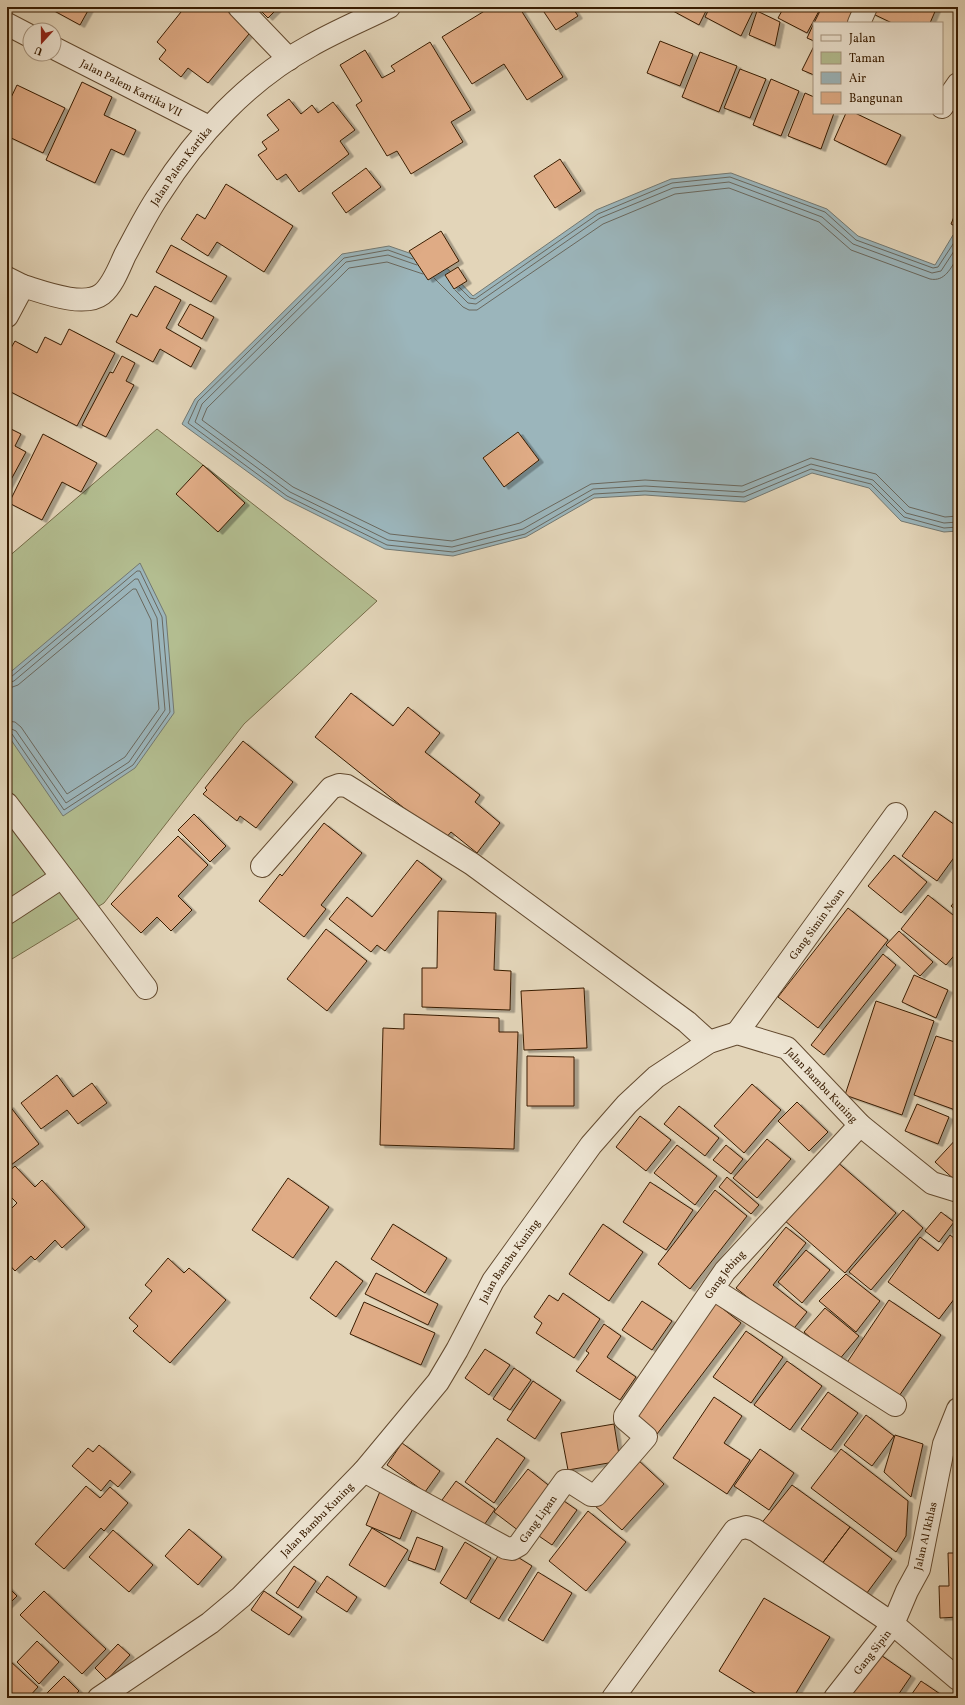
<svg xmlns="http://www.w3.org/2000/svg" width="965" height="1705" font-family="Vollkorn,serif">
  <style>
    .green { fill: #b3bd90; stroke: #766c48 }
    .water { fill: #9bb5bb; stroke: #737871 }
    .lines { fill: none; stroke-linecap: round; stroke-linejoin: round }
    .shore { stroke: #6a685e; stroke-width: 1 }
    .building { fill: #dfab85; stroke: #381c01; filter: url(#shadow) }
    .minor-casing { stroke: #634a2f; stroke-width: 24 }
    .minor { stroke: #ede4d2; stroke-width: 22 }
    .labels { text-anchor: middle; stroke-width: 4; stroke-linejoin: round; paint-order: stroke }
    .street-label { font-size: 11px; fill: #381c01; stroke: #ede4d2 }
  </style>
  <defs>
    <filter id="shadow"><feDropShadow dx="4.5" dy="2.5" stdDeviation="0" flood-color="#0004"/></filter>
  </defs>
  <rect width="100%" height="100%" fill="#e3d5b9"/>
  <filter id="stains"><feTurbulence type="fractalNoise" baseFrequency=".005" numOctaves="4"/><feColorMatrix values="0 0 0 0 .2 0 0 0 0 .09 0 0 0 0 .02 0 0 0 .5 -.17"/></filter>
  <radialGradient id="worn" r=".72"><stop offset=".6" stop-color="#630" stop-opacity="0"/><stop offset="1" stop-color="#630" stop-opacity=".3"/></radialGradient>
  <!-- green -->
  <path class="green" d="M157,429L377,601L244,724L104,903L7,962V558Z"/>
  <!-- water -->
  <path class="water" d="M731,173L827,209L858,236L935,265L953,235L958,236V531L944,532L901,521L869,488L812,473L745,502L645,495L594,498L526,537L453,556L385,549L285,499L182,424L195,399L342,254L389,246L444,265L473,296L596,210L671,179Z
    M140,563L166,616L174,713L135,768L63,816L7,734V675Z"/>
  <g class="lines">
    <!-- shore -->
    <path class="shore" d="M413,259L388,250L344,258L198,401L188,423L287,496L387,545L453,552L525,534L594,494L645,491L744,497L811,469L871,484L904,517L944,528L958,527
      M417,265L388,255L346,262L202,404L195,422L290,492L388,540L452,547L523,529L593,489L645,486L743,492L811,464L873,480L906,513L944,523L958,522
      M423,274L387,262L349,268L207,408L202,420L293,487L390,534L452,541L520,523L591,484L645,480L742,486L811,458L876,474L909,507L945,517L958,516
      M434,278L463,307L469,310H477L603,224L675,194L729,188L819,222L851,250L930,279C945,282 951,268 958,256
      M459,287L470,298L475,299L598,214L672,183L730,177L825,212L856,240L933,268L938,267L955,241L958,240
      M455,290L468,303L476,304L600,218L673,188L729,182L822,217L853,244L932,273L941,271L958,245
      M7,678L11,677L137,571H140L162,617L170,712L133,765L64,810L12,734L7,732
      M7,683L14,681L135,579H138L157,618L165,710L129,762L66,803L16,731L7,727
      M7,689L18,685L133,589H136L151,620L159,709L125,757L67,794L21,727L15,722L7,721"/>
  </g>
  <!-- building -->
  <path class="building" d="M47,7H90L80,25Z
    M185,7H228L254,28L208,83L188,68L181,77L159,59L166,50L157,42Z
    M252,7H279L268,18L259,9L257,11Z
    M491,7H519L563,77L527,100L504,64L472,84L442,37Z
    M545,7H572L578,16L556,30L542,9Z
    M675,7H708L699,25L673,11Z
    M710,7H755L741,36L705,17Z
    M784,7H812L819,11L807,33L778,18Z
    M822,7H860L852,23H814Z
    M874,7H937L930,23H892L871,13Z
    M757,11L780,22L775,46L749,35Z
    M814,23V41L807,38Z
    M660,41L693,54L680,86L647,73Z
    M430,42L471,110L451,122L463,142L411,174L397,151L387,156L356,105L362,101L340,65L365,50L382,78L395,71L391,66Z
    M814,46V75L802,70Z
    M700,52L737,66L719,112L682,97Z
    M740,69L766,79L750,118L724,108Z
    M771,79L799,91L781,136L753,125Z
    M82,82L112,97L104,115L136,130L124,155L111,149L95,183L46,160Z
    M17,85L65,108L43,153L7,136V106Z
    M805,93L814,97V113H834L821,149L788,136Z
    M289,99L301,114L312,105L318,113L333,102L355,130L340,141L349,154L299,192L286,174L277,180L258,155L267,149L262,142L279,130L267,115Z
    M846,113H855L901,135L886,165L834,140Z
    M560,159L581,191L555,208L534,176Z
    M366,168L381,187L346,213L332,193Z
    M226,184L293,226L264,272L217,242L208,256L181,239L197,214L205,219Z
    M958,207V228L951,224Z
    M441,231L459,261L428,280L409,251Z
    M171,245L227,276L211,302L156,272Z
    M458,267L467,281L454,289L445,275Z
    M155,286L181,300L166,328L201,348L191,367L160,349L153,362L116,342L131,314L137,317Z
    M190,304L214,317L202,339L178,325Z
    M69,329L115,353L77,426L7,390V355L15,341L37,353L45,337L61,345Z
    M122,356L135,363L126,381L134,385L106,437L82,425L110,372L113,373Z
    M7,427L21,434L15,446L26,452L7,487Z
    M518,432L539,460L504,487L483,458Z
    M43,434L97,463L81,492L62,482L42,520L9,503Z
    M203,465L245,503L218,532L176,494Z
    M351,693L393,726L408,707L440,733L425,752L480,795L475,802L500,823L477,853L451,832L444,840L315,737Z
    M243,741L293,782L256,828L240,816L237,821L203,794L207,790L205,788Z
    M935,811L958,827V852L937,881L902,856Z
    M194,814L226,846L210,862L178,830Z
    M324,823L362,853L321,905L326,909L304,937L259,901L280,874L282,876Z
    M178,836L208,865L178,896L192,910L171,931L157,917L141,933L111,904Z
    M894,855L927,882L901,913L868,886Z
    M417,860L442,879L385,951L377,945L371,952L329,919L347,897L372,917Z
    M928,895L958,919V951L946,965L901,929Z
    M958,898V912L951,906Z
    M848,908L888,940L818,1028L778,997Z
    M438,911L496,913L494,970L511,971L510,1010L422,1007V968H437Z
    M326,929L367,961L327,1011L287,979Z
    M899,931L933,962L920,976L886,945Z
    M883,954L896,965L824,1055L811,1045Z
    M914,975L948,990L936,1018L902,1002Z
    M584,988L587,1048L524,1050L521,991Z
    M876,1001L934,1021L902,1115L845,1095Z
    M404,1014L499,1018V1032H518L514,1149L380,1145L383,1028L404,1029Z
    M936,1036L958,1043V1111L914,1095Z
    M527,1056L574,1057V1106H527Z
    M57,1075L73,1097L92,1083L107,1103L78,1124L67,1110L41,1129L21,1103Z
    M752,1084L781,1110L744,1153L714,1126Z
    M797,1102L828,1132L809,1151L778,1121Z
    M917,1104L949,1117L938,1144L905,1131Z
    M9,1105L39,1144L7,1168V1106Z
    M679,1106L719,1138L705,1156L664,1124Z
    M640,1116L671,1140L646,1171L616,1147Z
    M958,1137V1183L935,1162Z
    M767,1139L791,1159L757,1198L733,1178Z
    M677,1145L717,1176L695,1205L654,1173Z
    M726,1145L743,1159L731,1174L713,1160Z
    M836,1161L896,1213L845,1273L784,1220Z
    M15,1166L35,1187L42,1180L85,1227L62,1248L55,1240L35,1260L31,1256L15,1271L7,1262V1213L17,1203L7,1193V1173Z
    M727,1177L759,1205L751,1214L719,1187Z
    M288,1178L329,1207L293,1258L252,1230Z
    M650,1182L693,1210L666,1250L623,1222Z
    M715,1190L747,1216L690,1289L658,1264Z
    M903,1210L923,1228L871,1290L849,1272Z
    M941,1212L954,1222L939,1242L925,1231Z
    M393,1224L447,1258L425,1293L371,1259Z
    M603,1224L643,1252L609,1301L569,1274Z
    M786,1227L806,1243L773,1285L807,1312L791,1332L736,1288Z
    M950,1235L958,1241V1294L939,1319L888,1282L920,1237L938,1251Z
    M806,1250L830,1270L802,1303L778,1282Z
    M168,1258L184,1273L189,1268L226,1300L170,1363L133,1331L138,1326L129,1318L152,1291L145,1285Z
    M336,1261L363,1281L336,1317L310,1298Z
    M376,1273L438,1304L428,1325L365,1294Z
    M846,1274L880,1301L856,1332L819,1301Z
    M563,1293L600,1319L574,1358L536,1333L542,1323L534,1317L549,1295L558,1301Z
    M889,1300L941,1335L897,1399L846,1364Z
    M642,1301L672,1321L652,1350L622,1330Z
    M713,1301L741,1323L657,1434L629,1412Z
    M364,1302L435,1333L421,1365L350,1334Z
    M825,1308L859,1336L838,1361L804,1332Z
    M604,1324L621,1336L607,1357L636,1377L620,1400L576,1371L589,1353L586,1351Z
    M746,1331L783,1357L751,1403L713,1377Z
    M485,1349L510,1365L489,1395L465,1378Z
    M787,1361L822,1386L790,1430L754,1405Z
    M514,1368L531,1380L510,1410L493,1399Z
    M533,1381L561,1400L535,1439L507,1420Z
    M828,1392L858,1413L831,1450L801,1429Z
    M714,1397L742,1416L724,1443L750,1460L727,1494L673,1458Z
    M866,1415L894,1436L872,1466L844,1445Z
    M614,1424L620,1461L568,1470L561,1433Z
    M895,1435L923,1444L911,1497L884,1472Z
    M497,1438L525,1458L494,1503L465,1482Z
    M402,1443L440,1471L425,1492L387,1465Z
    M99,1445L131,1472L118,1487L110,1480L101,1491L72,1466L88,1448L93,1452Z
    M760,1449L794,1473L769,1510L734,1486Z
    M841,1449L908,1501L906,1536L896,1552L811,1488Z
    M637,1459L664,1484L622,1530L594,1505Z
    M528,1469L552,1488L519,1531L494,1512Z
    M456,1481L495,1509L482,1528L442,1500Z
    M792,1485L850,1527L818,1569L760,1525Z
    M86,1486L100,1498L110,1487L128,1503L104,1531L101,1528L64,1569L35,1544Z
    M381,1489L415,1503L400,1539L366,1525Z
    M561,1499L577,1510L552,1545L536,1534Z
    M588,1511L626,1542L586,1591L549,1561Z
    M850,1527L892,1559L861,1601L818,1569Z
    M372,1528L408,1550L385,1587L349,1565Z
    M189,1529L222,1557L198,1585L165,1556Z
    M113,1530L153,1565L129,1592L89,1557Z
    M417,1537L443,1547L435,1570L408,1560Z
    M465,1542L491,1558L466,1599L440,1583Z
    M503,1548L532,1566L499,1619L470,1602Z
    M948,1553H958V1617L940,1618L939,1586H949Z
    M294,1566L316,1581L298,1608L276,1593Z
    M538,1572L572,1593L543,1641L508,1620Z
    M327,1576L357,1597L347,1612L316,1592Z
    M7,1586L17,1596L7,1606Z
    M44,1591L106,1649L82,1674L20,1615Z
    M264,1591L302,1617L289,1635L251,1610Z
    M764,1598L830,1637L793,1698H763L719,1671Z
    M37,1641L59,1662L39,1684L17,1662Z
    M118,1644L130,1655L107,1680L95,1668Z
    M875,1651L911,1676L896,1698H843Z
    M9,1660L38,1687L28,1698L7,1697V1661Z
    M64,1676L79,1691L72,1698H42Z
    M921,1681L946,1698H909Z"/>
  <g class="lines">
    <!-- minor casing -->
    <g class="minor-casing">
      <g id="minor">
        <path d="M239,7L289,59"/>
        <path d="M859,23L866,7"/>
        <path d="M7,24L30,36"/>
        <path id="s1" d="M54,48L209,127"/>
        <path d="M942,107L958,84"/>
        <path d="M7,278L23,286"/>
        <path id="s2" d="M7,316L23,286C43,292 84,308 102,294C113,285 119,268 125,255C136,235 146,214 159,195C197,135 248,80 310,46C336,31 363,20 389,7"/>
        <path d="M7,804L146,988"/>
        <path d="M262,866L331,788L339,785L347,786L472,864L687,1022L709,1042"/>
        <path d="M7,913L62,877"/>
        <path id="s3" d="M737,1033L896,814"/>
        <path d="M713,1289L895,1405"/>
        <path d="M958,1409L944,1444L919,1569L907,1591L893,1624L958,1679"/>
        <path id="s4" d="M364,1471L506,1548L512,1549L519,1545L565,1481H569L591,1495H596L646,1437L625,1419V1416L725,1271L860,1125"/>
        <path id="s5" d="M99,1698L210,1623L241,1597L364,1471L438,1382L457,1350L493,1281L591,1145L627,1104L656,1077L709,1042L737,1033L787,1048L860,1125L932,1183L958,1191"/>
        <path d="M613,1698L735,1530L746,1527L755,1530L893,1624L835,1698"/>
      </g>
    </g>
    <!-- minor -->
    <use href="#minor" class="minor"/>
  </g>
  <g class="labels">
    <!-- street labels -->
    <g class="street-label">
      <text dy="4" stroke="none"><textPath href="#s1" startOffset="87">Jalan Palem Kartika VII</textPath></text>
      <text dy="4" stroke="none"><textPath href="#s2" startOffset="267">Jalan Palem Kartika</textPath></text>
      <text dy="4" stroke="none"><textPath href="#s3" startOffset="135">Gang Simin Noan</textPath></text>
      <text dy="4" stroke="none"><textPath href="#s5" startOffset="1039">Jalan Bambu Kuning</textPath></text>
      <text dy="4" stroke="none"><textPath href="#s5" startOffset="607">Jalan Bambu Kuning</textPath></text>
      <text dy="4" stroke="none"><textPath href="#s4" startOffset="570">Gang Jebing</textPath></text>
      <text dy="4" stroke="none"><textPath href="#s5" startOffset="283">Jalan Bambu Kuning</textPath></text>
      <text dy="4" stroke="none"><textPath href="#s4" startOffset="208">Gang Lipan</textPath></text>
      <text transform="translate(925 1536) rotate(-77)" y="4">Jalan Al Ikhlas</text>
      <text transform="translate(872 1652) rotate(-52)" y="4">Gang Sipin</text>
    </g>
  </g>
  <!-- margin -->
  <rect width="965" height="1705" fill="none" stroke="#e3d5b9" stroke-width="24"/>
  <rect x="8" y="8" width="949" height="1689" fill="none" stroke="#381c01" stroke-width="2"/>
  <rect x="12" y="12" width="941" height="1681" fill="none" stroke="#381c01"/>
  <!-- legend -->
  <rect x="813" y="22" width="130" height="92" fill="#ede4d2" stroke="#a5947e"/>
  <rect x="821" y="35" width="20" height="6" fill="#ede4d2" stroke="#a5947e"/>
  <text x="849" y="42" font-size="12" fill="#381c01">Jalan</text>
  <rect x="821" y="52" width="20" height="12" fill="#b3bd90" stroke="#a5947e"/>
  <text x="849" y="62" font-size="12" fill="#381c01">Taman</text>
  <rect x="821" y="72" width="20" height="12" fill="#9bb5bb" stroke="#a5947e"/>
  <text x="849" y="82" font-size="12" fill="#381c01">Air</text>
  <rect x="821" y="92" width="20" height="12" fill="#dfab85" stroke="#a5947e"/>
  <text x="849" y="102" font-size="12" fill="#381c01">Bangunan</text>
  <!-- north arrow -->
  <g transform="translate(42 42) rotate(201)"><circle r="19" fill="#ede4d2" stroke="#a5947e"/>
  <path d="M0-3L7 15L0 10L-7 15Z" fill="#8f2418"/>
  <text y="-6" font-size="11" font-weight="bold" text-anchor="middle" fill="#381c01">U</text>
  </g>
  <rect width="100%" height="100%" filter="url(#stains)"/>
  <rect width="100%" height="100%" fill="url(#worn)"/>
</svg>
